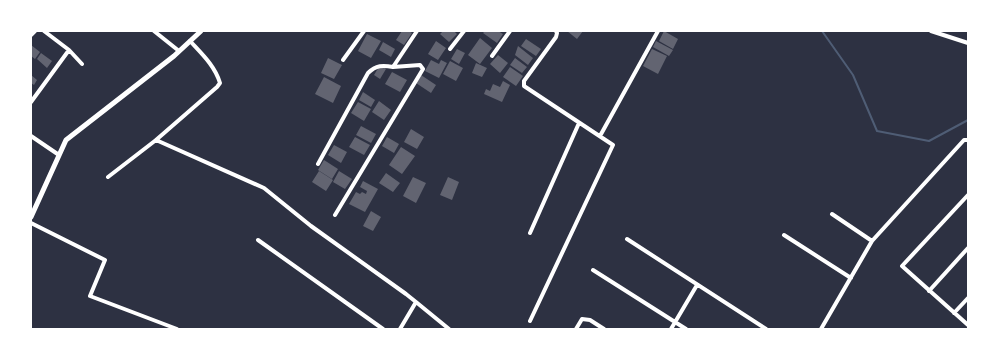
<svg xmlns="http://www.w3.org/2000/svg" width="999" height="360" font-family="Raleway,sans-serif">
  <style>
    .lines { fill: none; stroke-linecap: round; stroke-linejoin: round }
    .stream { stroke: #4f5d75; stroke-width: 2 }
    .building { fill: #626471 }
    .minor { stroke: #fff; stroke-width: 4 }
    .tertiary { stroke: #fff; stroke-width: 5 }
  </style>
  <rect width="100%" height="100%" fill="#2d3142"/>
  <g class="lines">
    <!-- stream -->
    <path class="stream" d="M822,31L853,75L877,131L929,141L968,120"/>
  </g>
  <!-- building -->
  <path class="building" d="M402,31H409L412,33L404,45L396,40Z
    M443,31H454L457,34L449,42L440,34Z
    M485,31H498L503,34L497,43L483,33Z
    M567,31H583L577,39Z
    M664,31L678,39L673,49L659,41Z
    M367,34L381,41L371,58L358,51Z
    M480,38L492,48L480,64L468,55Z
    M526,39L541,49L536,56L521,46Z
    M436,41L446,48L438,60L428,54Z
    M656,41L673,50L669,56L653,47Z
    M383,42L395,49L391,57L379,50Z
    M31,45L40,52L35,59L31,56Z
    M518,46L533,58L528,65L515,55Z
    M457,49L465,53L459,64L451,59Z
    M652,49L667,56L658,74L643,66Z
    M41,53L52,61L47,68L37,59Z
    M498,55L508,63L500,73L490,64Z
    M328,58L342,65L334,79L321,73Z
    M515,58L527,67L522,73L510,65Z
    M431,60L439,64L441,60L447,63L439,78L425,71Z
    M450,61L463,68L456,81L443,74Z
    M476,63L487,68L482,77L472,73Z
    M380,65L386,69L380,79L374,75Z
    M510,67L523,76L516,86L503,77Z
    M392,72L407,80L400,92L385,84Z
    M31,75L37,80L34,85L31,83Z
    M421,75L436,85L431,93L416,83Z
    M324,77L341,86L333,103L315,94Z
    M503,81L510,85L502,102L484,94L486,89L490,91L493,84L500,87Z
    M363,92L375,100L371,107L359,100Z
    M379,101L391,110L384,120L372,112Z
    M358,102L371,109L364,121L351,113Z
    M361,126L376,134L371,143L356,135Z
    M411,129L424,137L417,149L404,142Z
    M355,137L370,145L364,155L349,147Z
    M387,137L399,144L394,153L382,146Z
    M334,145L347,152L341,163L328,155Z
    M401,147L415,156L402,174L389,165Z
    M324,160L338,169L332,179L318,170Z
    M319,171L333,180L326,191L312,182Z
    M339,171L352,179L345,189L333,182Z
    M386,173L400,183L393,192L379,183Z
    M413,177L426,183L416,203L403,196Z
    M448,177L459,182L452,200L440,195Z
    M363,181L378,189L365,212L349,204L356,192L360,194L362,192L366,194L367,191L360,187Z
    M371,211L381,217L373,231L363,226Z"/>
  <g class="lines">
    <!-- minor -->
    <path class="minor" d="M44,31L69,50
      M154,31L179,51
      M931,31L968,43
      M31,35L35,31
      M190,41C202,54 215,66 220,83L217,87L156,140L264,188L311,226L406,294L416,302L400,329
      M450,49L464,31
      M492,56L510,31
      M343,60L364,31
      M31,102L69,50L82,64
      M31,136L59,155
      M600,136L658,31
      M318,164L368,73C376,65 383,65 393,67L417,31
      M108,177L156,140
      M968,195L902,266L968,325
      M832,214L872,241
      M335,215L423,69L420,65L393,67
      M31,223L105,260L90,296L177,329
      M530,233L579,123
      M784,235L851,278
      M627,239L766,329
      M258,240L383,329
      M593,270L686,329
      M929,291L968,248
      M416,302L449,329
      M954,313L968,298
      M530,321L613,145L524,86V81L556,37L557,33L556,31
      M576,329L582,319L590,320L604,329
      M671,329L697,285
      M821,329L872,241L964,140H968"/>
    <!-- tertiary -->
    <path class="tertiary" d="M31,217L66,140L174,56L201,31"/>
  </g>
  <!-- border -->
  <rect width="999" height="360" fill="none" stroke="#ffffff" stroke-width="64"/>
</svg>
